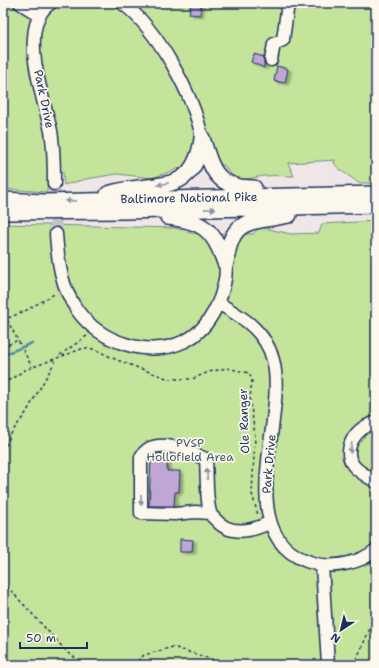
<svg xmlns="http://www.w3.org/2000/svg" width="379" height="668" font-family="'Shantell Sans',sans-serif">
  <style>
    .green { fill: #c4e49c; stroke: #708a7d }
    .lines { fill: none; stroke-linecap: round; stroke-linejoin: round }
    .stream { stroke: #568da9; stroke-width: 2.5 }
    .building { fill: #c0a6d4; stroke: #1b2f5e; filter: url(#shadow) }
    .minor-tunnel { stroke: #c5c2cc; stroke-width: 12; stroke-dasharray: 12 6; stroke-linecap: butt }
    .minor-casing { stroke: #1b2f5e; stroke-width: 15 }
    .major-casing { stroke: #1b2f5e; stroke-width: 18 }
    .path { stroke: #1b2f5e; stroke-width: 1.5; stroke-dasharray: 3 3; stroke-linecap: butt }
    .minor { stroke: #fbf7ec; stroke-width: 12 }
    .major { stroke: #fbf7ec; stroke-width: 15 }
    .oneway { fill: #8b93a5 }
    .labels { text-anchor: middle; stroke-width: 3.5; stroke-linejoin: round; paint-order: stroke }
    .street-label { font-size: 12px; fill: #1b2f5e; stroke: #fbf7ec }
    .park-label { font-size: 12px; fill: #455c6e; stroke: #fbf7ec }
  </style>
  <defs>
    <filter id="shadow"><feDropShadow dx="3.5" dy="2" stdDeviation="1" flood-color="#0004"/></filter>
  </defs>
  <rect width="100%" height="100%" fill="#efe7e7"/>
  <filter id="ink" filterUnits="userSpaceOnUse"><feTurbulence type="fractalNoise" baseFrequency=".025" numOctaves="2"/><feDisplacementMap in="SourceGraphic" scale="8" xChannelSelector="R" yChannelSelector="G"/><feConvolveMatrix kernelMatrix="1 2 1 2 8 2 1 2 1" color-interpolation-filters="sRGB"/></filter>
  <g filter="url(#ink)">
    <!-- green -->
    <path class="green" d="M3,3H376V183H358C351,176 340,172 334,163L335,160L288,163L294,176C285,176 275,175 265,176C245,178 236,186 224,165L183,167L152,178L117,174L86,179L64,185L63,172L48,173L47,192L3,189Z
      M376,221V665H3V224L176,228L190,233L253,234L260,227L291,234L319,233L322,224Z"/>
    <g class="lines">
      <!-- stream -->
      <path class="stream" d="M3,355L32,343"/>
    </g>
    <!-- building -->
    <path class="building" d="M191,3H201L200,15L189,14Z
      M254,54L264,57V68L251,62Z
      M277,66L288,69L285,83L274,81Z
      M156,454H168L167,471H180L179,492H175L174,506H149L151,457Z
      M180,539L193,540L192,552H180Z"/>
    <g class="lines">
      <!-- minor-tunnel -->
      <path class="minor-tunnel" d="M54,184L56,234"/>
      <!-- minor casing -->
      <g class="minor-casing">
        <path id="minor" d="M20,3L39,15
          M51,3C16,25 44,99 51,131C54,148 54,166 54,184
          M122,3C157,28 194,96 202,138
          M271,60L274,44L283,40L288,3
          M56,234C58,261 61,287 77,310C100,342 148,359 185,341C212,328 227,291 226,263
          M218,303C241,316 266,331 273,360C289,419 226,541 316,564C336,568 360,563 376,550
          M376,423C358,425 341,448 353,465C358,472 369,477 376,482
          M210,513L195,512L175,514L141,513V457C154,434 188,452 206,459C207,472 206,500 210,512C210,515 213,517 215,519C230,537 252,531 269,523
          M322,565L328,665"/>
      </g>
      <!-- major casing -->
      <g class="major-casing">
        <path id="major" d="M202,138C212,170 216,188 254,188
          M108,194C152,179 193,200 202,139
          M3,200L44,202L376,194
          M3,212L123,211L376,205
          M168,217C202,221 214,229 225,263
          M226,263C231,216 251,223 289,215"/>
      </g>
      <!-- path -->
      <path class="path" d="M3,320L25,311L56,293
        M7,320L18,340
        M3,347L18,340L20,344
        M23,350L32,367
        M60,355L88,335
        M3,384L25,370L84,348L94,349L117,360L169,379H192L209,372L227,368L249,373L252,380L250,398L255,436L252,494L258,515
        M3,451L12,432L26,413L57,358
        M3,582L68,653L86,665
        M133,665L144,655L173,647L230,665
        M354,665L376,615"/>
      <!-- minor -->
      <use href="#minor" class="minor"/>
      <!-- major -->
      <use href="#major" class="major"/>
    </g>
    <!-- one-way arrows -->
    <defs><path id="oneway-solid" d="M-6-.8H1V-3.2L6.5 0L1 3.2V.8H-6Z"/></defs>
    <g class="oneway">
      <use href="#oneway-solid" transform="translate(163 184) rotate(169)"/>
      <use href="#oneway-solid" transform="translate(71 201) rotate(179)"/>
      <use href="#oneway-solid" transform="translate(210 209) rotate(-1)"/>
      <use href="#oneway-solid" transform="translate(351 448) rotate(99)"/>
      <use href="#oneway-solid" transform="translate(207 474) rotate(-93)"/>
      <use href="#oneway-solid" transform="translate(141 500) rotate(90)"/>
    </g>
  </g>
  <g class="labels">
    <!-- street labels -->
    <g class="street-label">
      <text transform="translate(44 99) rotate(78)" y="4">Park Drive</text>
      <text transform="translate(189 198) rotate(-1)" y="4">Baltimore National Pike</text>
      <text transform="translate(244 421) rotate(-92)" y="4">Ole Ranger</text>
      <text transform="translate(269 464) rotate(-85)" y="4">Park Drive</text>
    </g>
    <!-- park labels -->
    <g class="park-label">
      <text x="190" y="447">PVSP<tspan x="190" dy="14">Hollofield Area</tspan></text>
    </g>
  </g>
  <!-- margin -->
  <rect width="379" height="668" fill="none" stroke="#fbf7ec" stroke-width="16"/>
  <rect x="8" y="8" width="363" height="652" fill="none" stroke="#1b2f5e" stroke-width="1.5" filter="url(#ink)"/>
  <!-- north arrow -->
  <g transform="translate(341 630) rotate(215)" stroke="#fbf7ec" stroke-width="3" paint-order="stroke">
  <path d="M0-3L7 15L0 10L-7 15Z" fill="#1b2f5e"/>
  <text y="-6" font-size="11" font-weight="bold" text-anchor="middle" fill="#1b2f5e">N</text>
  </g>
  <!-- scale -->
  <path d="M20 642v6h67v-6" fill="none" stroke="#1b2f5e" stroke-width="2"/>
  <text x="26" y="642" font-size="12" fill="#1b2f5e" stroke="#fbf7ec" stroke-width="3" paint-order="stroke">50 m</text>
</svg>
